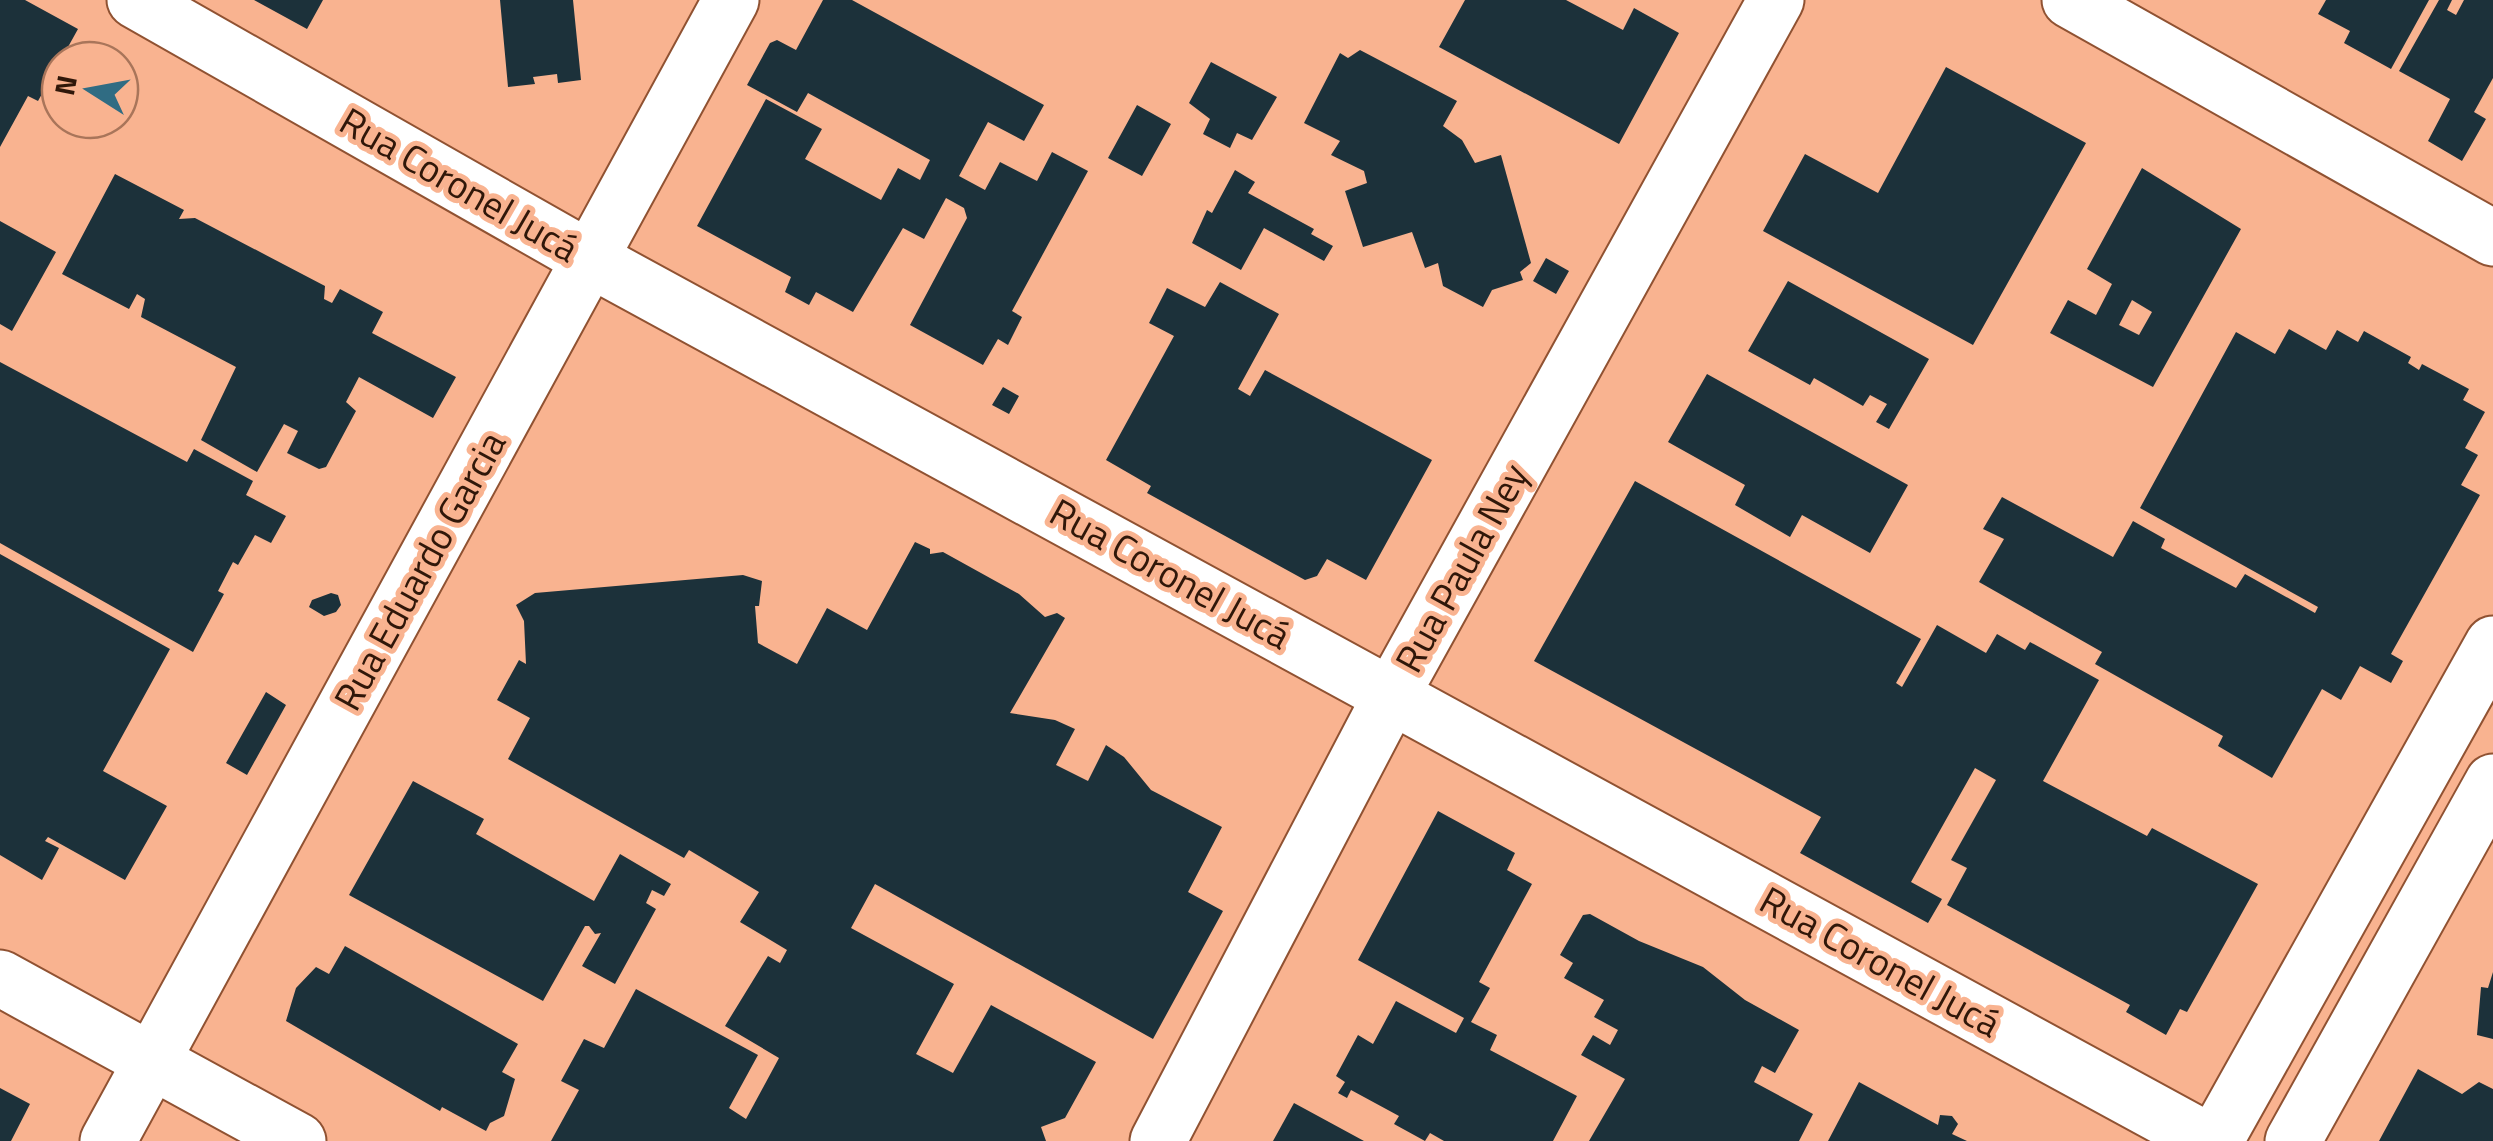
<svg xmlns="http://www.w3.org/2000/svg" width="2493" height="1141" font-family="'Titillium Web',sans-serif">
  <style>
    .building { fill: #1c313a; fill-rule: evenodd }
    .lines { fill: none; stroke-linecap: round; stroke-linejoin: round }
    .minor-casing { stroke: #905232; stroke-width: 59 }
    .major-casing { stroke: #905232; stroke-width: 59 }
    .minor { stroke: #fff; stroke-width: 55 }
    .major { stroke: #fff; stroke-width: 55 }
    .labels { text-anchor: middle; stroke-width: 10; stroke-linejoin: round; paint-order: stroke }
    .street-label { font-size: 38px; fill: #301709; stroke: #f9b390 }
  </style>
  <rect width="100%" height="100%" fill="#f9b390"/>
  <!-- building -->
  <path class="building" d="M0,0H25L78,29L38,101L28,96L0,147Z
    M254,0H323L307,29Z
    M500,0H573L581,80L558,83L557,74L533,77L535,84L508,87Z
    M823,0H852L1044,105L1024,141L988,122L959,176L985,190L1000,162L1037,181L1052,152L1088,171L1012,311L1022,317L1008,345L998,339L983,365L910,325L967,218L964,208L946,198L924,239L903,228L853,312L816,292L809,305L785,292L791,277L697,226L766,99L822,129L805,159L881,200L898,168L920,180L930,160L808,93L797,112L747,85L770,43L777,40L796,50Z
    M1465,0H1566L1623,30L1634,8L1679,33L1619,144L1439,47Z
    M2326,0H2429L2391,69L2344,43L2350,31L2318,14Z
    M2439,0H2452L2447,10L2456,15L2464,0H2493V78L2474,112L2486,119L2462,161L2428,141L2450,99L2399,71Z
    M1360,50L1457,101L1443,126L1462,140L1475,163L1501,155L1531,263L1520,272L1523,280L1492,290L1483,307L1443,286L1438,263L1425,268L1412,232L1363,247L1345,191L1367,183L1364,171L1331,155L1340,141L1304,123L1340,53L1348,58Z
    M1211,62L1277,97L1252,140L1237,133L1230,148L1203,134L1210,119L1189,103Z
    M1946,67L2086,143L1973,345L1763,231L1805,154L1878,193Z
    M1137,105L1171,124L1142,176L1108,158Z
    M2142,168L2241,229L2153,387L2050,333L2068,300L2096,315L2112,284L2087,269ZM2132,300L2152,312L2139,335L2119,325Z
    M1235,170L1255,182L1248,193L1314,229L1311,234L1333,246L1324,261L1264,228L1241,270L1192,243L1207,210L1212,213Z
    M115,174L184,210L179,219L195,218L325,286L324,299L332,303L340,289L383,312L372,333L456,377L433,418L359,377L346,402L356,411L326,467L319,469L287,453L298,431L284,424L257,472L201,440L236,367L141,317L145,299L137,294L129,309L62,274Z
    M0,221L56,252L12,331L0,324Z
    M1546,258L1569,271L1556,294L1533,281Z
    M1788,281L1929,359L1889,429L1876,422L1887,404L1870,395L1863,406L1814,378L1810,385L1748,351Z
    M1220,282L1279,314L1238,389L1250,396L1265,370L1432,460L1366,580L1327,559L1317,576L1305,580L1147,493L1151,486L1106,460L1174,336L1149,323L1167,288L1205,307Z
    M2289,329L2326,350L2337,330L2358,342L2364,331L2411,357L2408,363L2419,370L2422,364L2469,389L2463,400L2485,412L2465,448L2478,455L2461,485L2480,495L2391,654L2403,661L2391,683L2360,666L2341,700L2322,689L2272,778L2218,746L2223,736L2095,664L2102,652L1979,582L2004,539L1983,529L2002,497L2113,557L2133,521L2165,539L2161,548L2236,588L2245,574L2315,613L2318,607L2140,508L2236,332L2275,354Z
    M0,362L187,462L194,449L253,481L246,495L286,516L271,543L255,535L238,565L233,562L218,591L224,594L193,652L0,543Z
    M1707,374L1908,485L1870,553L1802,515L1790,537L1735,505L1745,485L1668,442Z
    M1003,387L1019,396L1009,414L992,405Z
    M1635,481L1921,639L1896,683L1902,687L1937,625L1986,653L1997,634L2025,650L2030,642L2099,680L2043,781L2147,836L2152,828L2258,884L2187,1012L2180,1009L2166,1035L2126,1012L2130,1005L1947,905L1967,868L1951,860L1996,780L1975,768L1911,882L1942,899L1928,923L1800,853L1821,817L1534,661Z
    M915,542L930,549V554L943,552L1019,594L1045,617L1057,613L1065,618L1010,713L1055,720L1075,729L1056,765L1088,781L1106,745L1124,757L1151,790L1222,827L1188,892L1223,911L1153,1039L875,884L851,928L954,984L916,1054L953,1073L991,1005L1096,1062L1065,1118L1041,1127L1046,1141H551L579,1090L561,1081L584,1039L604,1048L636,989L758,1055L729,1108L746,1119L779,1058L725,1026L768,956L780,963L787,950L740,922L759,892L689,850L684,858L508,759L530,718L497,700L519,660L526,664L524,621L516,605L535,593L743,575L762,581L759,606H755L758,643L797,664L827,608L867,630Z
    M0,554L170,649L103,771L167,806L125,880L48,837L45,841L59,848L42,880L0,855Z
    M331,593L338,595L341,605L336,612L324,616L309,607L312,600Z
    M266,692L286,705L247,775L226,763Z
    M413,781L484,819L476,834L594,901L620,854L671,884L664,896L652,890L646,903L656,909L615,984L582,966L601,933L595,934L589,926H585L543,1001L349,895Z
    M1438,811L1515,853L1507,870L1532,884L1479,982L1490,988L1471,1022L1497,1035L1490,1050L1577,1096L1553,1141H1444L1430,1133L1425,1141L1394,1124L1399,1116L1351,1090L1347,1098L1338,1093L1345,1082L1336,1076L1358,1035L1373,1044L1396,1001L1456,1033L1464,1018L1358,960Z
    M1590,914L1639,941L1703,967L1745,1000L1799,1030L1775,1073L1762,1066L1754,1082L1813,1114L1799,1141H1589L1625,1079L1581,1055L1593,1035L1610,1045L1618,1030L1594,1017L1604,1000L1564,978L1573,963L1560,955L1583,915Z
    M345,946L518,1044L502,1072L515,1079L504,1116L490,1123L486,1131L442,1107L440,1111L286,1021L296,988L316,967L329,974Z
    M2493,972V1039L2477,1035L2481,987L2488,988Z
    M2418,1069L2462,1094L2479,1082L2493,1089V1141H2379Z
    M1859,1082L1938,1125L1940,1115L1952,1116L1958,1124L1952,1134L1967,1141H1828Z
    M0,1088L30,1104L11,1141H0Z
    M1294,1103L1364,1141H1273Z"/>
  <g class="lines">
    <!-- minor casing -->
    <g class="minor-casing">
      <path id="minor" d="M135,0L590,259L2208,1141
        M2070,0L2493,238
        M0,978L298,1141
        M1158,1141L1392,694L1776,0"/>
    </g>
    <!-- major casing -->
    <g class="major-casing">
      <path id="major" d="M108,1141L731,0
        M2215,1141L2493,644
        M2293,1141L2493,782"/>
    </g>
    <!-- minor -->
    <use href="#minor" class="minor"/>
    <!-- major -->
    <use href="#major" class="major"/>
  </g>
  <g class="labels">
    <!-- street labels -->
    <g class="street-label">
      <text transform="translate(459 185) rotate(30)" y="13">Rua Coronel Jucá</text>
      <text transform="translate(1462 568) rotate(-61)" y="13">Rua Paula Ney</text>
      <text transform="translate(420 571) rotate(-61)" y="13">Rua Eduardo Garcia</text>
      <text transform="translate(1170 574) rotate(29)" y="13">Rua Coronel Jucá</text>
      <text transform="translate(1880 962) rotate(29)" y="13">Rua Coronel Jucá</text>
    </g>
  </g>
  <!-- north arrow -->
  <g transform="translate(90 90) rotate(281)"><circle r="48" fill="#f9b390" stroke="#a9755a" stroke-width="2.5"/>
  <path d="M0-8L18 38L0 25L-18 38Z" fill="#306c83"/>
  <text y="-15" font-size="28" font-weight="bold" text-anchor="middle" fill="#301709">N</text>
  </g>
</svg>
